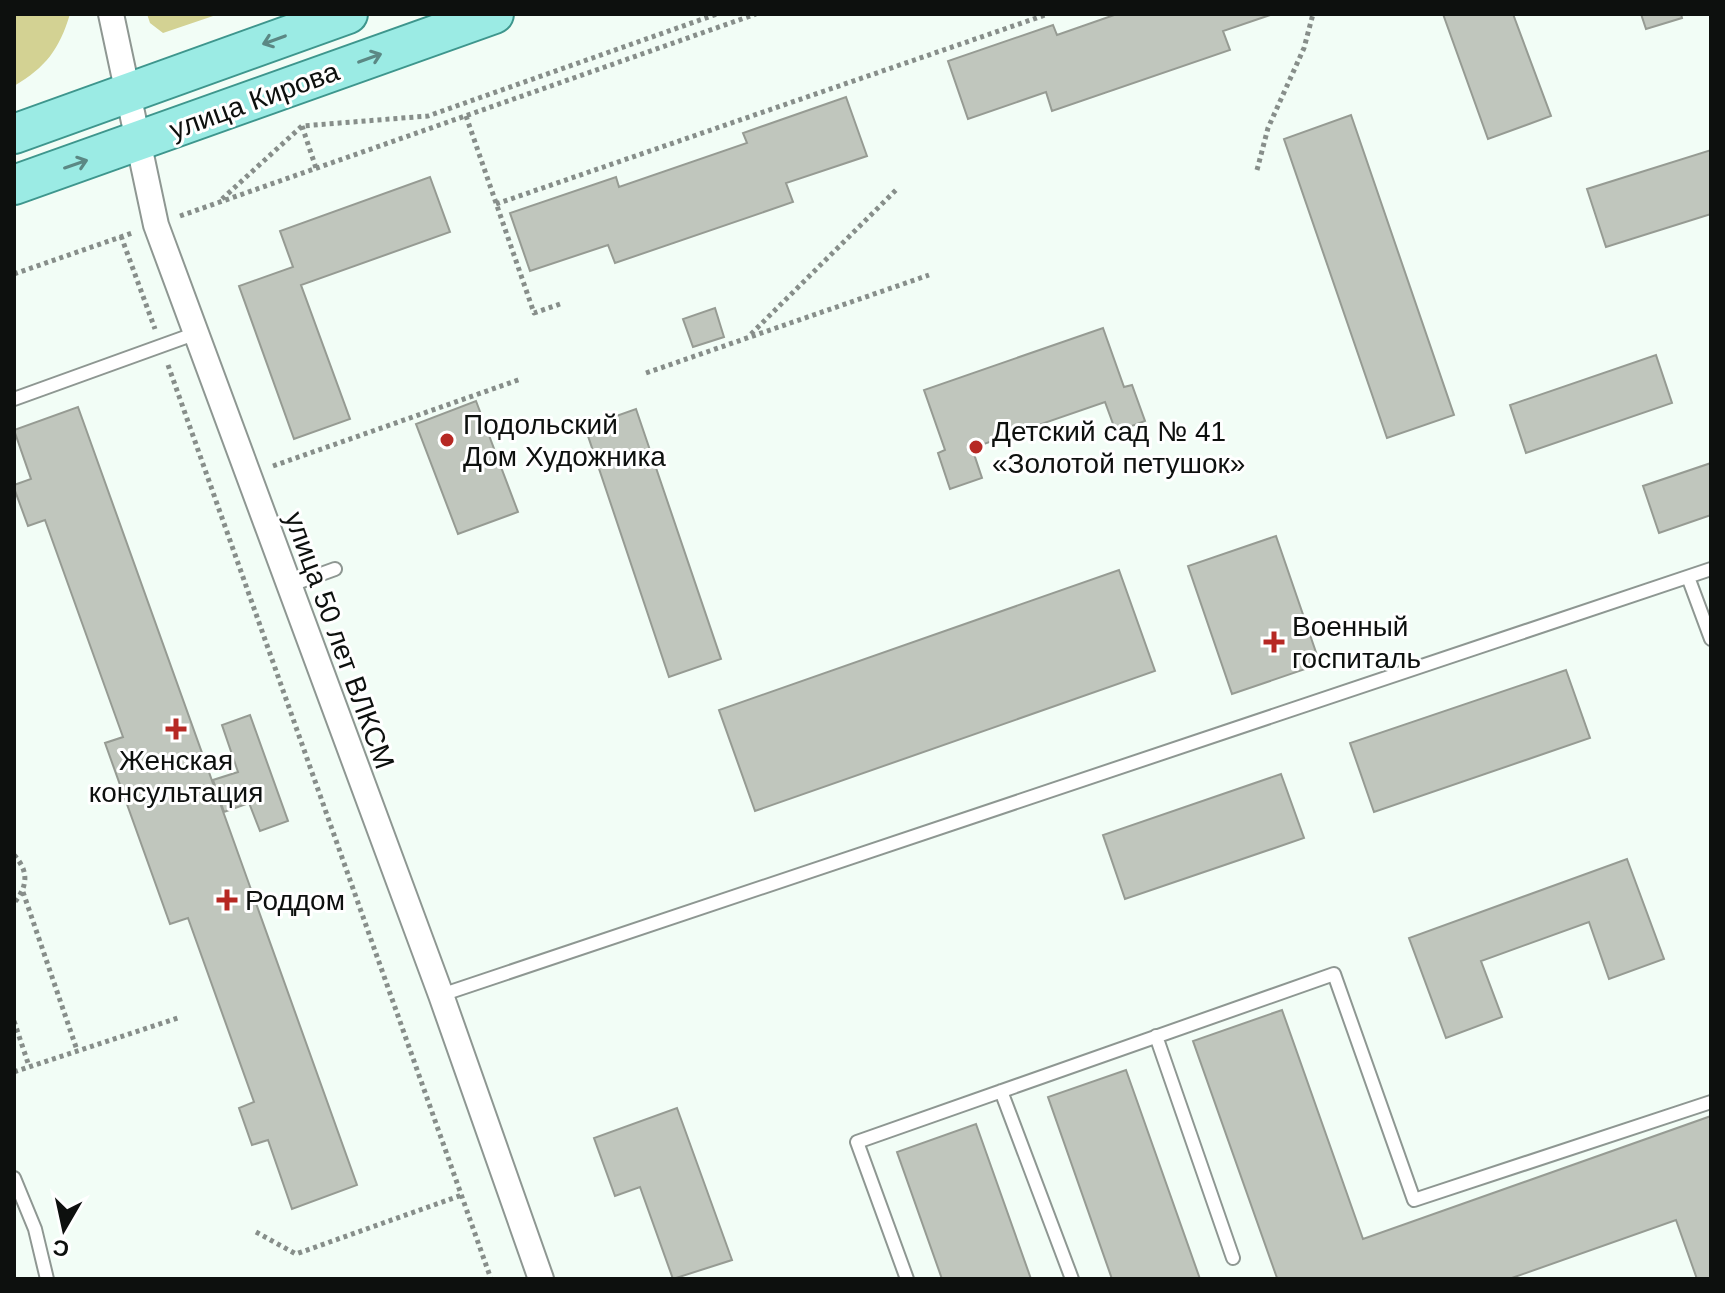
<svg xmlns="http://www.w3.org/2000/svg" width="1725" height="1293" font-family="Arial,sans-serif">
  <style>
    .green { fill: #d3d293 }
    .building { fill: #c0c6bd; stroke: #969b93; stroke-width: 2 }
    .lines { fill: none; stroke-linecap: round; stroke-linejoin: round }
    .service-casing { stroke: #8e9792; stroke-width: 16 }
    .minor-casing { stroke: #8e9792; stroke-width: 28 }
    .primary-casing { stroke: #3e968d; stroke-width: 42 }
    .path { stroke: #878e8a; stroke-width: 5; stroke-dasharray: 4 4; stroke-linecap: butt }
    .service { stroke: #fff; stroke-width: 12 }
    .minor { stroke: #fff; stroke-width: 24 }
    .primary { stroke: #9bebe4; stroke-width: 38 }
    .oneway { stroke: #5b8884 }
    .poi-dot { fill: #b62823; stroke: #fff; stroke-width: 3 }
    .labels { text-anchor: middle; stroke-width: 6; stroke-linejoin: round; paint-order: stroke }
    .street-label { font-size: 28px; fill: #0d100e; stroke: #fff }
    .poi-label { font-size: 28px; fill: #0d100e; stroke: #fff; text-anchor: start }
  </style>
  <rect width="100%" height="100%" fill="#f2fdf6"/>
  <!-- green -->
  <path class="green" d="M14,14H70C59,50 46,67 14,86Z
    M147,14H219L163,33L150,23Z"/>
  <!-- building -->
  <path class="building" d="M1117,14H1273L1223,31L1230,50L1052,111L1046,92L968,119L948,61L1053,25L1057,35Z
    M1443,14H1513L1551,116L1488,139Z
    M1641,14H1681L1682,18L1646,29Z
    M846,97L867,156L786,183L793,202L615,263L608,245L530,271L510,213L616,177L619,187L747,143L743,133Z
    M1351,115L1454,415L1387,438L1284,139Z
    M1711,150V214L1606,247L1587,189Z
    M430,177L450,232L301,285L350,419L294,439L239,286L293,267L280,231Z
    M715,308L724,337L693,347L683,319Z
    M1103,328L1124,387L1132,385L1145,421L1116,432L1105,402L972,448L982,478L950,489L938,453L945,450L924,390Z
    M1656,355L1672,403L1526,453L1510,405Z
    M476,401L518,512L458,534L416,424Z
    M78,407L357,1185L292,1209L268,1140L252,1145L239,1108L254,1102L188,918L170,924L105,743L123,737L45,520L28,526L14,488V485L31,479L14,430Z
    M636,409L721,659L669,677L585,427Z
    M1711,463V515L1659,533L1643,486Z
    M1276,536L1320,664L1232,694L1188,566Z
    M1119,570L1155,671L755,811L719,710Z
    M1566,670L1590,738L1374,812L1350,743Z
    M250,715L288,821L260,831L249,803L224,812L213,780L238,772L222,725Z
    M1281,774L1304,838L1125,899L1103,835Z
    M1627,859L1664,959L1609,979L1589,922L1481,961L1502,1017L1446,1038L1409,938Z
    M1282,1010L1363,1239L1711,1116V1279H1697L1676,1220L1509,1279H1273L1277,1278L1193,1041Z
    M1126,1070L1200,1279H1112L1048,1097Z
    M677,1108L732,1260L673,1279L640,1187L615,1196L594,1138Z
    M976,1124L1031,1279H942L897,1152Z"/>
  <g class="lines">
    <!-- service casing -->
    <g class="service-casing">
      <path id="service" d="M14,399L194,334
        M1688,577L1711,639
        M288,586L335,569
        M441,995L1711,569
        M1156,1036L1233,1258
        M1001,1091L1072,1279
        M14,1178L35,1229L47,1279
        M907,1279L857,1142L1334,974L1414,1200L1711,1102"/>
    </g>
    <!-- minor casing -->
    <g class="minor-casing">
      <path id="minor" d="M111,14L156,225L441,995L541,1279"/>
    </g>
    <!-- primary casing -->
    <g class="primary-casing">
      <path id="primary" d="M14,134L348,14
        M14,185L494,14"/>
    </g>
    <!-- path -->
    <path class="path" d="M466,116L534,313L560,304
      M302,126L316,168
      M1257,170L1268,128L1304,48L1313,14
      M222,199L302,126L428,116L717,14
      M496,204L1048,14
      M180,216L756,14
      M121,236L155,329
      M14,274L132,233
      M751,334L898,188
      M168,365L491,1279
      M646,373L929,275
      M273,466L521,379
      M14,855C29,871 28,886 14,903
      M23,892L77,1050
      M14,1021L29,1066
      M14,1072L178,1018
      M256,1232L296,1254L462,1195"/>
    <!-- service -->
    <use href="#service" class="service"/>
    <!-- minor -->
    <use href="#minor" class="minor"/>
    <!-- primary -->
    <use href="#primary" class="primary"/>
  </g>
  <!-- one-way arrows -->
  <defs><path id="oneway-shaft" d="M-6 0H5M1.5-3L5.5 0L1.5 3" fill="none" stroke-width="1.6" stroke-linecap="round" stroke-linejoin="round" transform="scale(2)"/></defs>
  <g class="oneway">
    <use href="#oneway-shaft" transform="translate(274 40) rotate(160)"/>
    <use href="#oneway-shaft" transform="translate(370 58) rotate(-20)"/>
    <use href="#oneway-shaft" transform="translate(76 164) rotate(-19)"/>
  </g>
  <!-- markers -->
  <g class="poi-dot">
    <circle cx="447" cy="440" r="8"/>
    <circle cx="976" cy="447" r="8"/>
    <path d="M1270 630h8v8h8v8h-8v8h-8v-8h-8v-8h8z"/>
    <path d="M172 717h8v8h8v8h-8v8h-8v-8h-8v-8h8z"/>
    <path d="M223 888h8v8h8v8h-8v8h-8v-8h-8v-8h8z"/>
  </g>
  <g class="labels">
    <!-- street labels -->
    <g class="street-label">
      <text transform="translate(254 100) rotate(-20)" y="10">улица Кирова</text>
      <text transform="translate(340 640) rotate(70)" y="10">улица 50 лет ВЛКСМ</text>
    </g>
    <!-- poi labels -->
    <g class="poi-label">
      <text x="463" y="434">Подольский<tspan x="463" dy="32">Дом Художника</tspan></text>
      <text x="992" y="441">Детский сад № 41<tspan x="992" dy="32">«Золотой петушок»</tspan></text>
      <text x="1292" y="636">Военный<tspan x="1292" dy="32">госпиталь</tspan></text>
      <text x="176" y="770" text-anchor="middle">Женская<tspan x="176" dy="32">консультация</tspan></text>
      <text x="245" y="910">Роддом</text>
    </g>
  </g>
  <!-- border -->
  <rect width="1725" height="1293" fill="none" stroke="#0d100e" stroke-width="32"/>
  <!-- north arrow -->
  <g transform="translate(64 1229) rotate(189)" stroke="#ffffff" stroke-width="6" paint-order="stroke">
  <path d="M0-6L14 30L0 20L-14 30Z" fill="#0d100e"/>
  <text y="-12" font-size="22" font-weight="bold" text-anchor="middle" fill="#0d100e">С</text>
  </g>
</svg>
